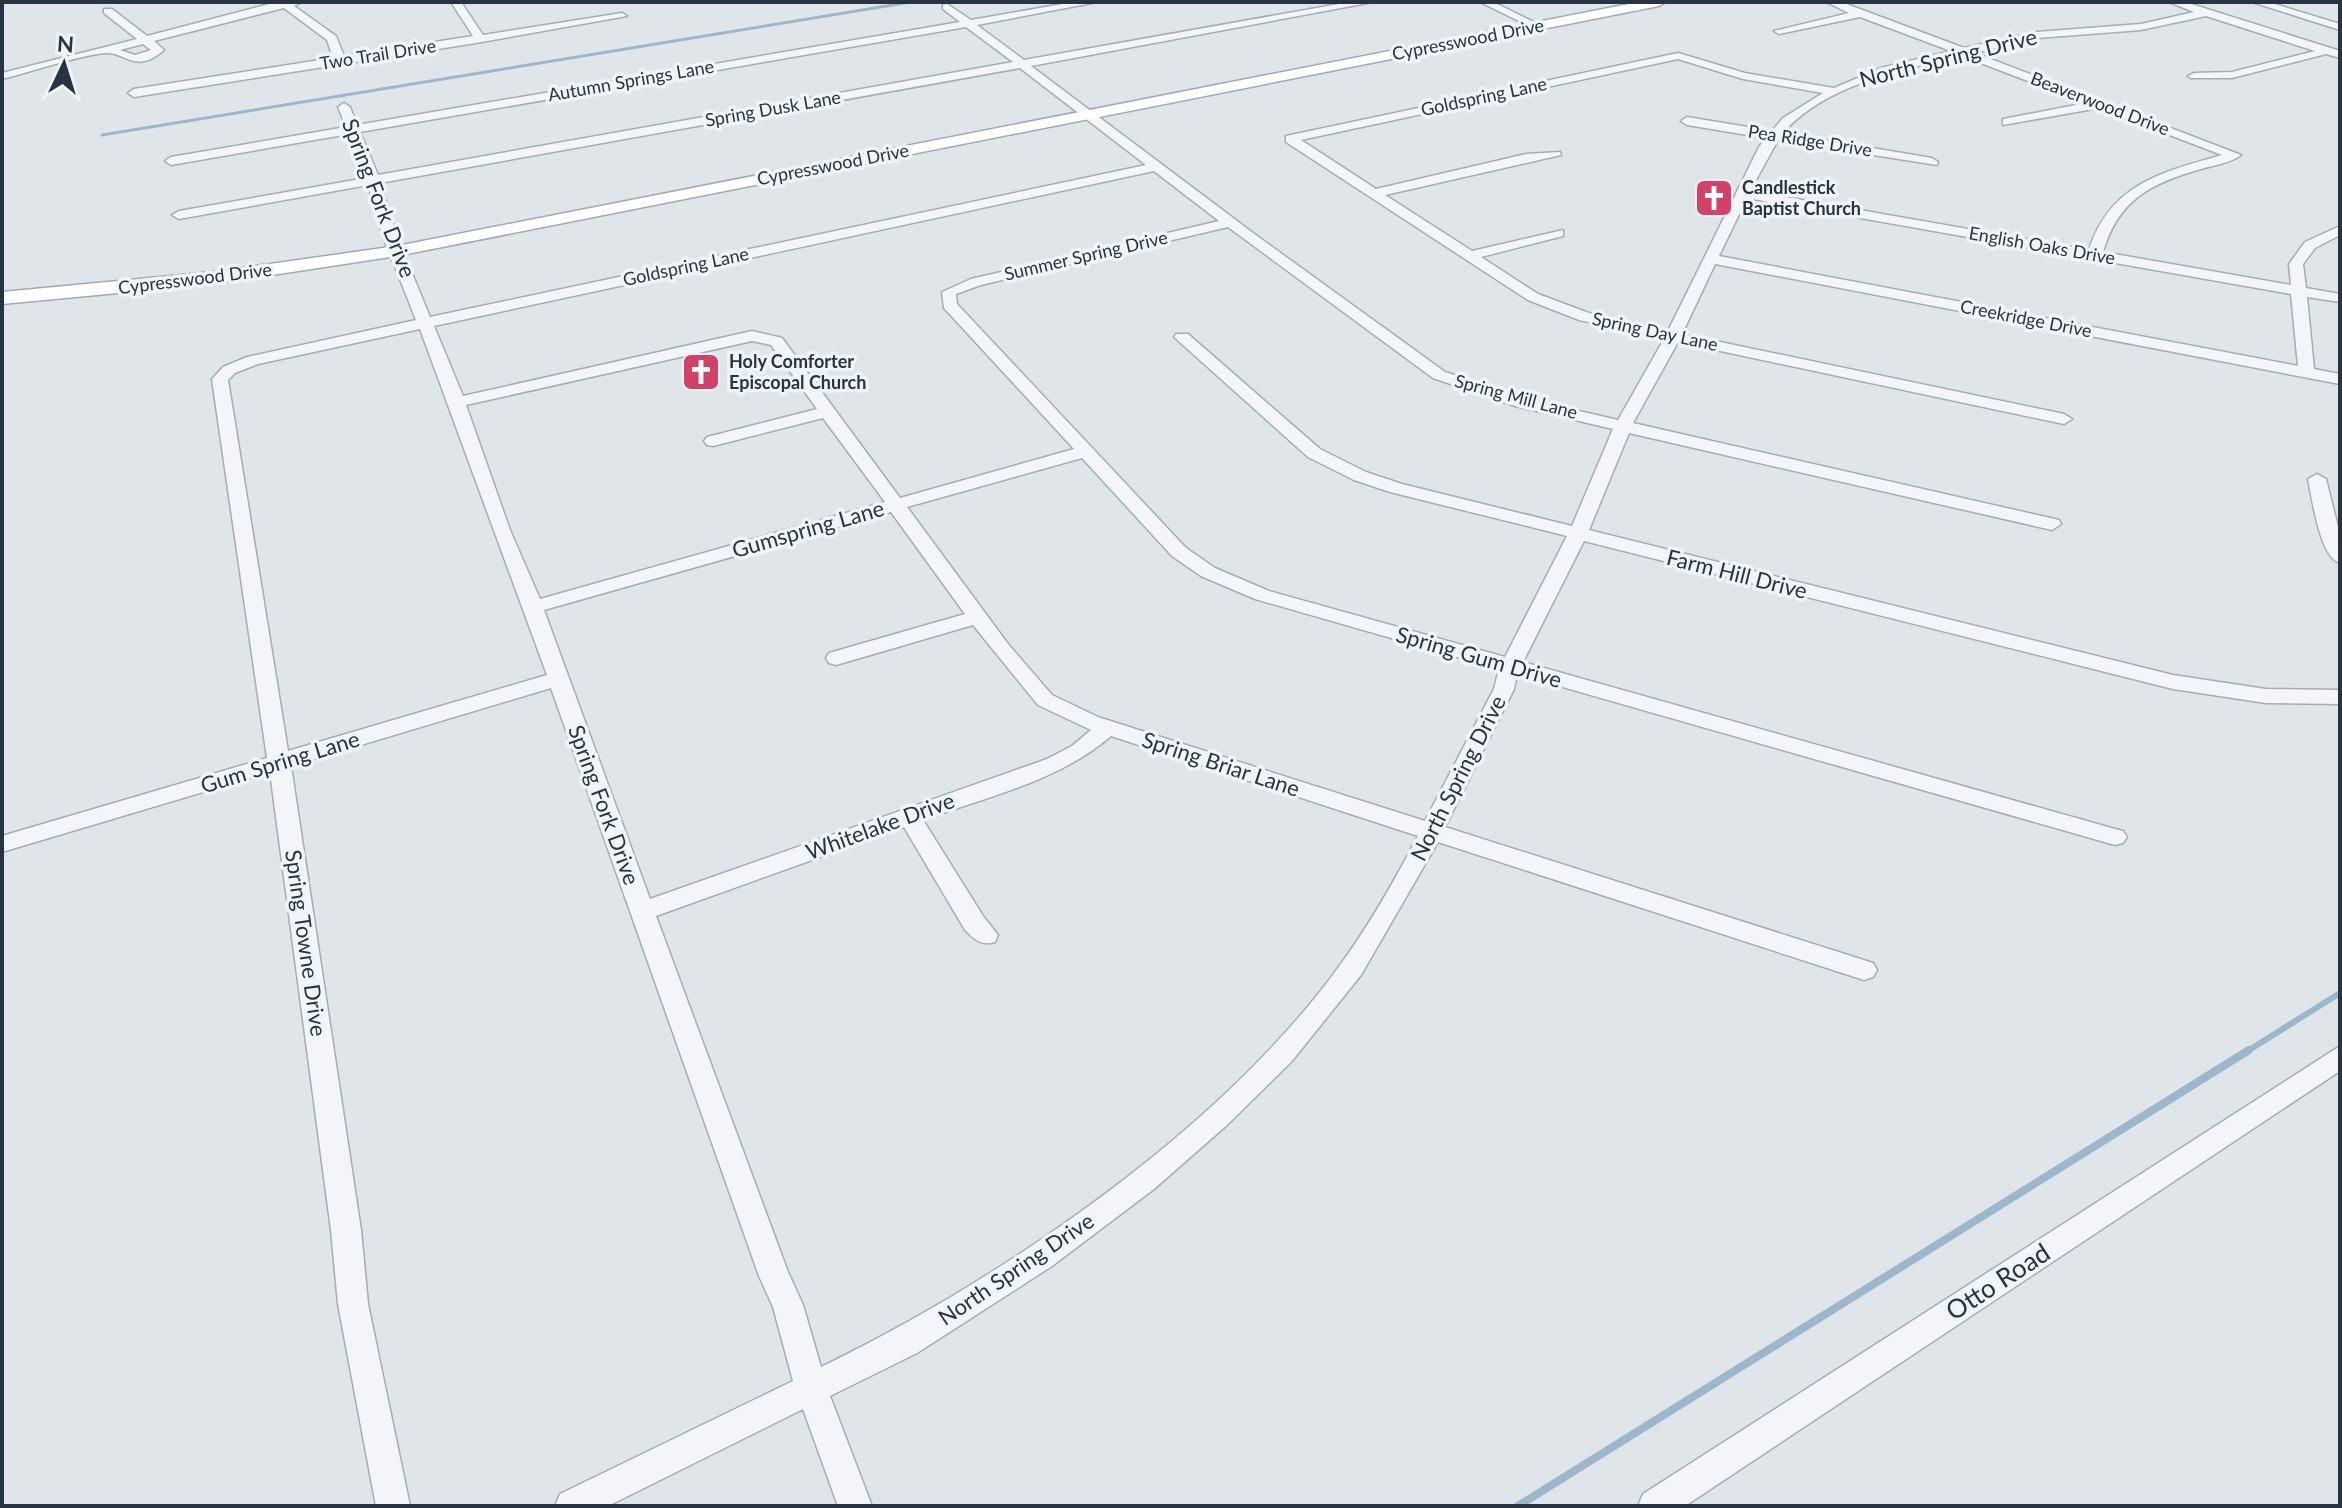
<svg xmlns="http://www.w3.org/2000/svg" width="2342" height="1508" font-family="Lato,sans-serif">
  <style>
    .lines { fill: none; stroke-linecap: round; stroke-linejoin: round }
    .stream-far2 { stroke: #9ab7cb; stroke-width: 3 }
    .stream-far1 { stroke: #9ab7cb; stroke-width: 6 }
    .stream { stroke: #9ab7cb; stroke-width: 8 }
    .minor-casing { stroke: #a5acb4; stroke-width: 3 }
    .major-casing { stroke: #9faab6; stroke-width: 3 }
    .minor { fill: #f3f5f8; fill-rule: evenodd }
    .major { fill: #fff; fill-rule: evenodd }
    .labels { text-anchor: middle; stroke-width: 7; stroke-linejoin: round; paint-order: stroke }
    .far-street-label { font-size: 18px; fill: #283442; stroke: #f0f4f7 }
    .far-poi-label { font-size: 18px; font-weight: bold; fill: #283442; stroke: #f0f4f7; text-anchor: start }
    .street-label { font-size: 22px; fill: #283442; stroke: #f0f4f7 }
    .near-street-label { font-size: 26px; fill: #283442; stroke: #f0f4f7 }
  </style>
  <rect width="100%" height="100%" fill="#e0e5ea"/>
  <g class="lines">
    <!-- stream-far2 -->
    <path class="stream-far2" d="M102,135L911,2"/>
    <!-- stream-far1 -->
    <path class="stream-far1" d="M2246,1052L2340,993"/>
    <!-- stream -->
    <path class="stream" d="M1518,1506L2249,1050"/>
    <!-- minor casing -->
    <g class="minor-casing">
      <path id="minor" d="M277,2H302L294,6L336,36L344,56L473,36L451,2H461L483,35L622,13L627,16L476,43L134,97L128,93L134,89L333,58L327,40L284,8L154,41L164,50C135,75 126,52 106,53C79,55 31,72 2,79V73L137,39L104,13V9H112L147,36ZM143,44L151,50L135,55L120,50Z
        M1074,2H1097L977,25L1024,60L1350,2H1373L1031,66L1253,233L1445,372L1527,399L1618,420L1664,339L1579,320L1528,300L1286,142V136L1678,53L1745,73L1834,88L1881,68L1951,51L1860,17L1779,34L1774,31L1849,13L1826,2H1841L1964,48L2037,32L2141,24L2194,12L2169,2H2185L2340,51V58L2326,54L2232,78H2190L2188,76L2194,73L2232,72L2315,51L2206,16L2141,30L2037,38L1975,53L2241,155C2231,163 2214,165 2201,169C2151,183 2118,200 2103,252L2291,285L2289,264L2305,242L2340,226V235L2315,248L2303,264L2306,288L2340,294V302L2307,297L2314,369L2340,374V384L1715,264L1682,334L2064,414L2072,419L2064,424L1678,342L1633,423L2059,520L2061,524L2052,530L1629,433L1589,530L2173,675L2266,689L2340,690V704L2266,703L2173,689L1584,541L1523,662L2115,829L2123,831L2127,837L2123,843L2115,845L1517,674L1514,689L1445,827L1873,963L1877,970L1873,977L1864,980L1438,842L1361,975L1292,1061L1227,1125L1154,1189L1052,1266L917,1353L830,1396L872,1506H838L803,1409L608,1506H555L560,1494L793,1381L773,1307L759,1276L551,688L291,766L361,1230L368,1304L410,1506H376L338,1304L331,1230L270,772L2,852V836L267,758L212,379L223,367L247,357L416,320L384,239L368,185L179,219L172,215L179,211L366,178L349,134L171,165L165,161L171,157L346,127L338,107L344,103L350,107L357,125L960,22L943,9V5L947,4L971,20ZM966,27L1013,62L378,175L360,132ZM1962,56L2086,103L2003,119V125L2099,108L2222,155C2162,172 2110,184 2089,250L1750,191L1778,140L1937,165L1938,162L1932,158L1783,133C1824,85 1903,69 1962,56ZM1678,59L1743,79L1823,93L1783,118L1772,131L1687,117L1681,121L1687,125L1766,138L1759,147L1668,331L1589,313L1538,294L1481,257L1563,236V230L1472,251L1385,195L1561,155L1560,152L1526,154L1376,189L1301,140ZM1020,68L1146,165L430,317L398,239L380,183ZM1154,171L1219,221L971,279L942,292L944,308L1074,449L900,498L782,338L752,331L463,396L434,326ZM1747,198L2291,294L2298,366L1719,256ZM1228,227L1433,378L1515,406L1613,429L1572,526L1402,484L1366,472L1320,449L1188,334H1176L1174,337L1308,457L1354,480L1390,492L1567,536L1505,657L1269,591L1215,568L1186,548L957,304L956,294L981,285ZM420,329L547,675L288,751L228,380L235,373L258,364ZM752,341L771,345L817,409L707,437L704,441L707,445L713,446L823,418L885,502L540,599L510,530L466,405ZM1082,458L1172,556L1201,576L1255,599L1499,669L1494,689L1425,821L1098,717L1052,695L1008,644L907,507ZM891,512L965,614L829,653L826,658L829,663L836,665L973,625L1038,705L1091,730L1072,746L1047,759L650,899L544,610ZM1111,736L1418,836C1396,878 1371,922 1343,961C1225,1127 1003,1279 821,1367L803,1305L788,1272L656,916L904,827L965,930C975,940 981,946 995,942L998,935L983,916L923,820C987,797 1059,781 1111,736Z
        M1480,2H1493L1542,26L1533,28Z
        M2252,2H2268L2340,24V30Z
        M2317,474L2326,479L2340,535V563C2320,558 2312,498 2308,479Z
        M2340,1046V1071L1685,1506H1638L1643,1494Z"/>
    </g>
    <!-- major casing -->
    <g class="major-casing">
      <path id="major" d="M1639,2H1666L1659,6L397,256L213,284L2,304V292L213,272L397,246Z"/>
    </g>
    <!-- minor -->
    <use href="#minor" class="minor"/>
    <!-- major -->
    <use href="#major" class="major"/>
  </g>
  <!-- icons -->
  <defs>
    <g id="church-square" transform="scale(2)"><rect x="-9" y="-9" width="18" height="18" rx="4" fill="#d24167" stroke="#f0f4f7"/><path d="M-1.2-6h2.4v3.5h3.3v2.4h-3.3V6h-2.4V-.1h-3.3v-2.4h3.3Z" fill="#fff"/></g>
  </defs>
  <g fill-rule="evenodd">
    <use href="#church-square" x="1714" y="198"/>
    <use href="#church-square" x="701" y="372"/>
  </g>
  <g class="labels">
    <!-- far-street labels -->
    <g class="far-street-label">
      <text transform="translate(1468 40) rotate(-11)" y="6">Cypresswood Drive</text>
      <text transform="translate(378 55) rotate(-9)" y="6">Two Trail Drive</text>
      <text transform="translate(631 81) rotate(-10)" y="6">Autumn Springs Lane</text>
      <text transform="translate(1484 97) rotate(-12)" y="6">Goldspring Lane</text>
      <text transform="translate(2100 104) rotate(21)" y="6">Beaverwood Drive</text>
      <text transform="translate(773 109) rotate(-10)" y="6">Spring Dusk Lane</text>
      <text transform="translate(1810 141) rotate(9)" y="6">Pea Ridge Drive</text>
      <text transform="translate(833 165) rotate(-11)" y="6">Cypresswood Drive</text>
      <text transform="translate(2042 246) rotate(10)" y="6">English Oaks Drive</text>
      <text transform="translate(1086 256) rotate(-13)" y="6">Summer Spring Drive</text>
      <text transform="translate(686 267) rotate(-12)" y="6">Goldspring Lane</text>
      <text transform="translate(195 279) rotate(-7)" y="6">Cypresswood Drive</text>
      <text transform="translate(2026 319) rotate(11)" y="6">Creekridge Drive</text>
      <text transform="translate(1655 332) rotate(12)" y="6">Spring Day Lane</text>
      <text transform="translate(1516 397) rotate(15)" y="6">Spring Mill Lane</text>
    </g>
    <!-- far-poi labels -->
    <g class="far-poi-label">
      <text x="1742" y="194">Candlestick<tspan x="1742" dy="21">Baptist Church</tspan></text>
      <text x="729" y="368">Holy Comforter<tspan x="729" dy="21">Episcopal Church</tspan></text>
    </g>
    <!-- street labels -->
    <g class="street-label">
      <text transform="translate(1948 58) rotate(-14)" y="8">North Spring Drive</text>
      <text transform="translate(379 198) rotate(69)" y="8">Spring Fork Drive</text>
      <text transform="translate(808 529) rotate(-16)" y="8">Gumspring Lane</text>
      <text transform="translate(1737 574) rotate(14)" y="8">Farm Hill Drive</text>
      <text transform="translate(1479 657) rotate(16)" y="8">Spring Gum Drive</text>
      <text transform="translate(280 762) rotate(-17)" y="8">Gum Spring Lane</text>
      <text transform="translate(1221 764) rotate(18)" y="8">Spring Briar Lane</text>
      <text transform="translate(1458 778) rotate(-63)" y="8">North Spring Drive</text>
      <text transform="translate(604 805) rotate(70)" y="8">Spring Fork Drive</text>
      <text transform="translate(880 826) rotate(-20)" y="8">Whitelake Drive</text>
      <text transform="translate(306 943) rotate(82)" y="8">Spring Towne Drive</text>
      <text transform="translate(1016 1269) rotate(-34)" y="8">North Spring Drive</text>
    </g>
    <!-- near-street labels -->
    <g class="near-street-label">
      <text transform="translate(1998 1282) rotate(-33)" y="9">Otto Road</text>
    </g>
  </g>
  <!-- border -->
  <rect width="2342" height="1508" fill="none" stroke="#283442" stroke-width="8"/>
  <!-- north arrow -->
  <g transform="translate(64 64) rotate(4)" stroke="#f0f4f7" stroke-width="6" paint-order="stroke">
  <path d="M0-6L14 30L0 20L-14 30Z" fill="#283442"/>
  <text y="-12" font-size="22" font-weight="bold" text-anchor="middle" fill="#283442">N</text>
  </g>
</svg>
